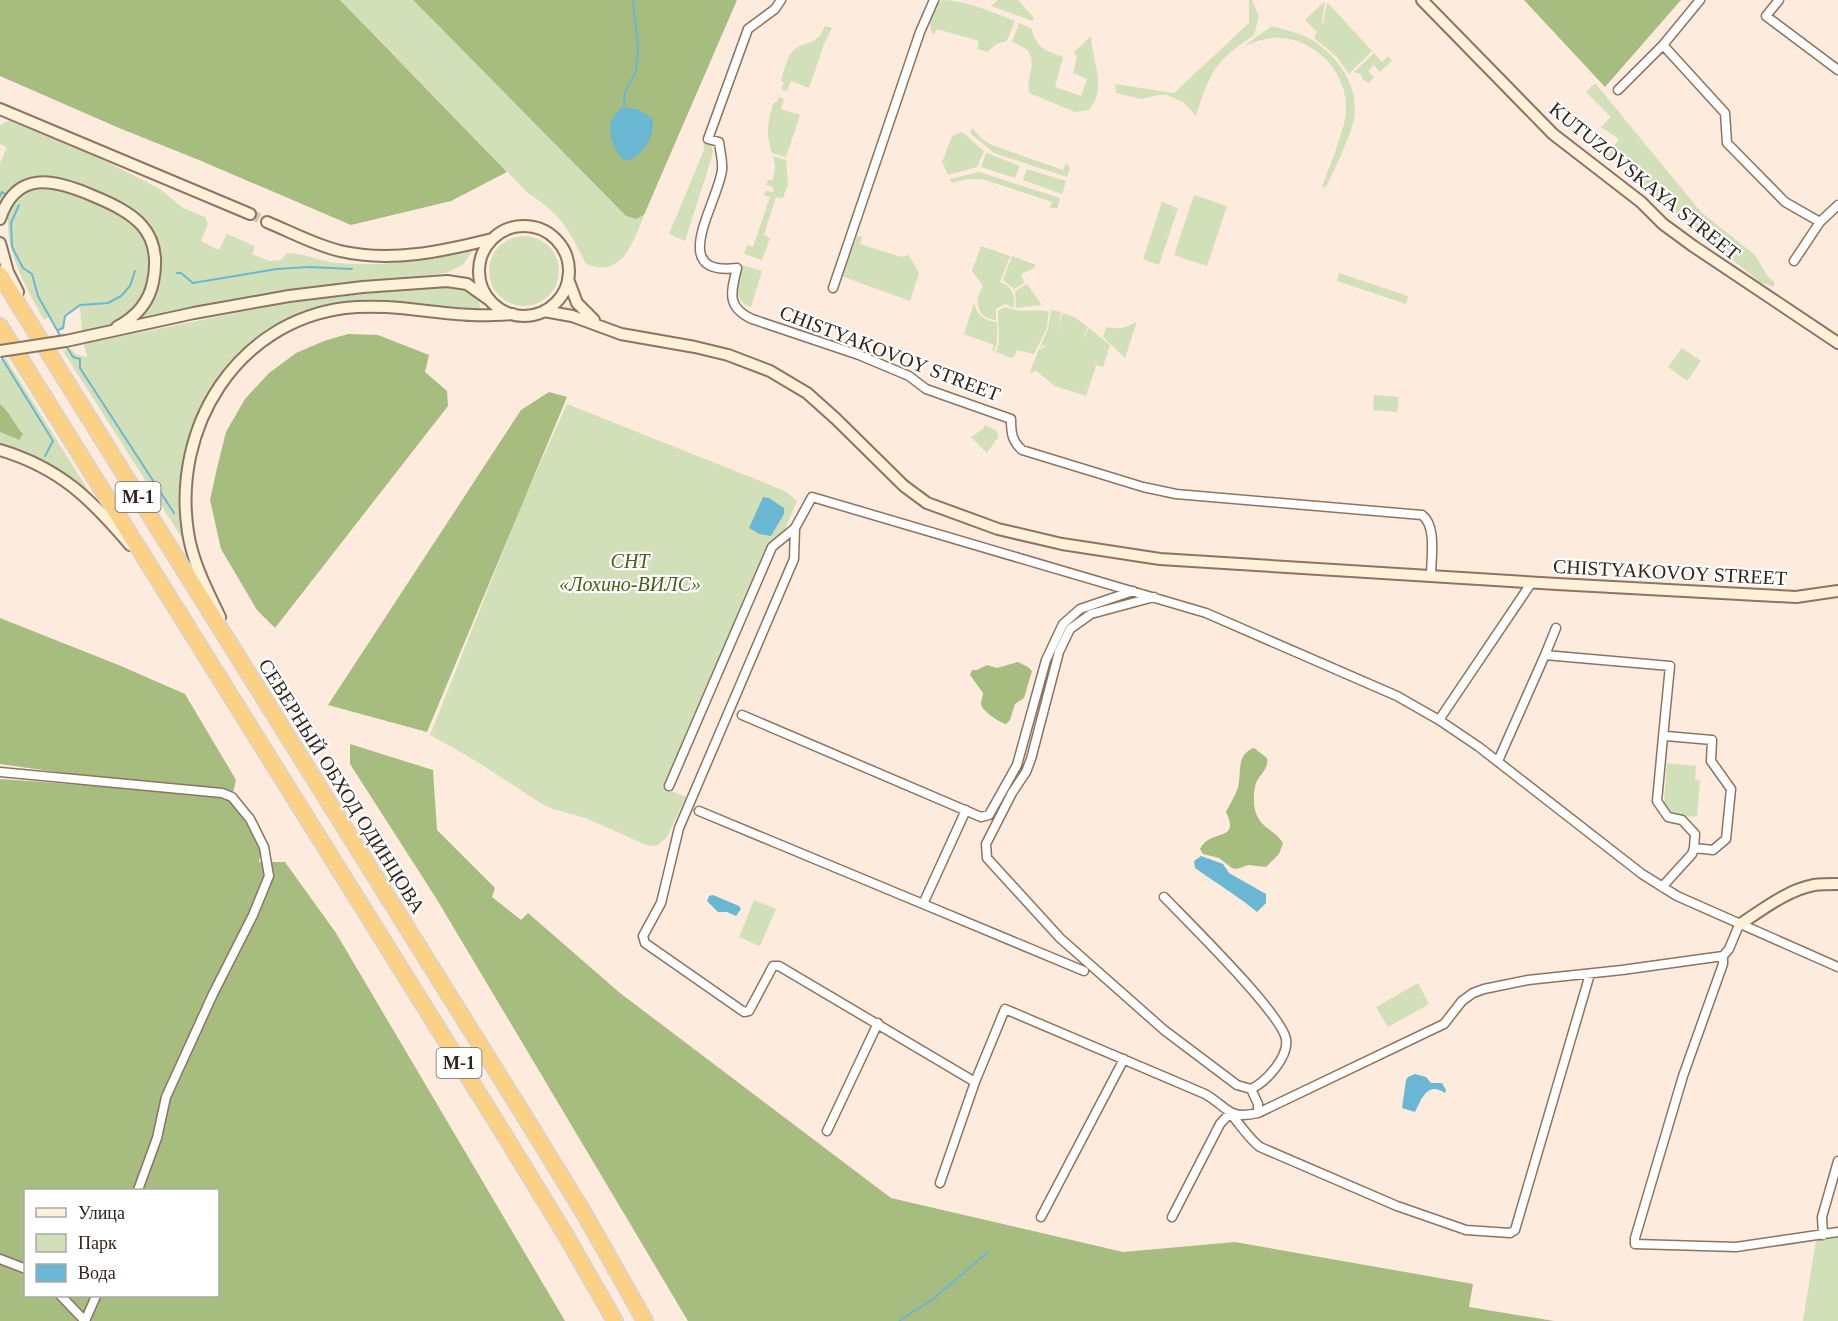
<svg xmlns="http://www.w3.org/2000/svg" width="1838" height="1321" font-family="'Times New Roman',serif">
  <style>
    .green { fill: #d1e0b8 }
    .forest { fill: #a7bc7f; fill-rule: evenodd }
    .water { fill: #6ab7d3 }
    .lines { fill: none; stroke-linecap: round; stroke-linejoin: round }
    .stream { stroke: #6ab7d3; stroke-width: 2 }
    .secondary-tunnel { stroke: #d4c3b7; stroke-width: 10; stroke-dasharray: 10 5; stroke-linecap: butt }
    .street-casing { stroke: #8d7460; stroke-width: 11 }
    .secondary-casing { stroke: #8d7460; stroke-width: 14 }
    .highway-casing { stroke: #d6d3d2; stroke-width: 18 }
    .street { stroke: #fff; stroke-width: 8 }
    .secondary { stroke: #fef1da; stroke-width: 10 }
    .highway { stroke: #fad185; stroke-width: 15 }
    .secondary-bridge-casing { stroke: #8d7460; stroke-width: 14; stroke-linecap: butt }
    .secondary-bridge { stroke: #fef1da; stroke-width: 10 }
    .labels { text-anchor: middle; stroke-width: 4.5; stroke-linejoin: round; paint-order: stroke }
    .shield { fill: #fff; stroke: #6e6661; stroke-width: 1.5 }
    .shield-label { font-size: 18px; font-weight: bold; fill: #30251d }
    .street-label { font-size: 20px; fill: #30251d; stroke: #fff }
    .park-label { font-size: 20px; font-style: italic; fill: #495c1a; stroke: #fff }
  </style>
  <rect width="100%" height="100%" fill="#fdebde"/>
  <!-- green -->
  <path class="green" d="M340,0H413L626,216L636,219L644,215C633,242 623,279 586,264C568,229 563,216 528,193Z
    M941,0C966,0 992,12 1015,21L1007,41L996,44L988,52L977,49L979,41L937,29L934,34L932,33C927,23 935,8 941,0Z
    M998,0H1018L1033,17V21L991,6Z
    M1249,0H1252L1259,17L1254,35C1215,61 1210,72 1196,116L1183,102L1168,95H1158L1141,99L1116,93L1115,84L1174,93L1249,23Z
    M1325,1L1322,23L1323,24L1327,2L1372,51L1349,74L1337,57L1314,38L1317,32L1305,20Z
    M1019,23L1032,29C1035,48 1047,51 1063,57L1055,87L1081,96L1087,79L1073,73L1077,57L1074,52L1091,36C1092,62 1108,87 1089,110L1075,112L1029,93C1025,73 1046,53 1012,42Z
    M825,26L832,28L824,44L809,88L791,81L787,91L781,89L784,82L781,81C784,71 787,55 795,49C809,39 815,48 825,26Z
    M1272,26C1285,30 1301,33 1312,40C1339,57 1362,90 1353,123C1347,145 1335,167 1326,187L1322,188C1329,165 1348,126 1346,104C1345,70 1313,39 1280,38C1267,37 1255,42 1244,46Z
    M1374,53L1382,62L1388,56L1392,61L1380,72L1374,65L1368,71L1374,77L1369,83L1362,79L1361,74L1354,72Z
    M1595,83L1701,212L1755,255L1769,278L1775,282L1773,287L1760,282L1647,191L1632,175V171L1614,156L1607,157L1619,139L1601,127L1611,117L1586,92Z
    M779,97L784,99L781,109L800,115L786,157L772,153C765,134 768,121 774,102L776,103Z
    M10,120L76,146L160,189L183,208L205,217L208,224L201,241L219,250L227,234L255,246L252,254L269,261L281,260L287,253C299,252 323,262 337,263C384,267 427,260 472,248L473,250L463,265L446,273L286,290L196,307L139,321L138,318C167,291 168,238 137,212C123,201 104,195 88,188C72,181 53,172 35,178C25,182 9,200 0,207V163L7,147L0,144V125Z
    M972,128L982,139L992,145L1063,170L1066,163L1070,168L1067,177L994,153L970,133Z
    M962,132L984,151L977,167L948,175L942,162L952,136Z
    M703,135L710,138L713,153L685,241L669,234L704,150Z
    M986,153L1020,166L1015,178L981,167Z
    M773,156L786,160L788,184L783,198L776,197L764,235L770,238L762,260L744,254L747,245L753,247L770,197L764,195L765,191L774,192L773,187L766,185L768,180H773L775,166Z
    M1027,169L1066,181L1062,194L1023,180Z
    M979,172L1060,198L1057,208H1050L1052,202L982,179H968L952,183L950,179Z
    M44,187C52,187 60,187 67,190C81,194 120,210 130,219C161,247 154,297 122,320C111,328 95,329 82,331L80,307L66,316L64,328L59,331L50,316L44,320C27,290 0,242 10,208C18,195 29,189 44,187Z
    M1194,195L1227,206L1207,266L1174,255Z
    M1162,202L1178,208L1159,265L1143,259Z
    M489 271a35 35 0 1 1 70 0a35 35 0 1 1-70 0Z
    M857,236L862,237L860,244L901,257L909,255L919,273L910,301L841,276Z
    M981,246L1010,256L1000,282C1012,287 1017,296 1013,308L1005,304L996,309V320C977,319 973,301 983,286L972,271Z
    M1012,256L1036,265L1033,269L1021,274L1024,283L1014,289L1003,280Z
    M742,265L762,271L751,307L744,304L736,294Z
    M1339,273L1408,296L1406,304L1337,281Z
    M1027,284L1042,305L1016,308L1015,291Z
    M448,286C462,288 469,290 479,301L480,308L474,310C427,306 379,297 333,305C223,325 158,441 187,546L63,351L71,349L77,355L87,357L84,344L295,301Z
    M974,303C977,315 984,321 997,322V343L994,352L992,351L994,345L964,334Z
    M1005,307C1018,313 1034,309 1049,311L1047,328L1034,354L1017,350L1014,357L1011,358L996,352L999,343L998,311Z
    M1051,310L1061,312L1058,332L1062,313L1074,317L1088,327L1082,340L1089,328L1110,345L1103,367L1093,364L1096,366L1086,396L1055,386L1035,370L1032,373L1030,372L1039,349L1045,347V345L1040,347L1048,329Z
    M1137,321L1125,358L1103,337L1106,327C1117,330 1127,328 1137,321Z
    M1682,348L1701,361L1687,381L1668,367Z
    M6,359L88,490L87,491C60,470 33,456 0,446V432L18,440L23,434C14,424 10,412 0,404V360Z
    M1374,395L1399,397L1397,412L1373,410Z
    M567,404L785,491L797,501L672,791L686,797L667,837L658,845L649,846L585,818L553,809L542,804L476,761L430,735L524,499Z
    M985,425L997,431L998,437L987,453L971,437L983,429Z
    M1667,763L1696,766L1695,780L1700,781L1697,817L1673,815L1664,802Z
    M754,900L776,909L760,946L739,937Z
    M1418,983L1429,1004L1388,1027L1376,1007Z
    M1838,1237V1321H1803L1816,1240Z"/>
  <!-- forest -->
  <path class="forest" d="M0,0H340L507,172L451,201L351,225L199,160L119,128L0,76Z
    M413,0H737L644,215L636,219L626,216Z
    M1524,0H1681L1605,87Z
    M348,334L378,335L429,355L425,372L447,391L448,406L275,628L257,610L221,549L210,500L217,468L226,432L245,399L269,373L296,353L324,341Z
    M549,392L567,397L427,732L328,705L521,410Z
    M0,404C10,412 14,424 23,434L19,440L0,432Z
    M0,618L121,666L185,694L236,780L232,797H229L262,848L259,862H285L336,933L565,1321H0V779L222,795L0,764ZM26,1190H218V1296H26Z
    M1018,662L1028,667L1032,671L1024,698L1015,704L1010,720L1006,724C1000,723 981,710 981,704C981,700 983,697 983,693L970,675L972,670H977L987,665L997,668Z
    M350,744L433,770L437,830L495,888L492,897L521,920L528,913L620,993L891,1198L1123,1252L1235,1242L1473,1284L1469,1307L1554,1321H688L436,898L350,764Z
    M1254,748L1267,758C1269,769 1260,774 1256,783C1253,792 1253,808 1257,816C1264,830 1275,830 1283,843L1279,854L1266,867L1248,865L1237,869L1232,868L1219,858L1203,854L1200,849C1210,828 1241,843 1226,812C1229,805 1234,798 1237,790C1243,776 1234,755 1254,748Z"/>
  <!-- water -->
  <path class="water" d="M624,107C637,108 644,111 653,120C654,138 643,157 625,161C609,147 602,118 624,107Z
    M763,497L769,498L784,508V514L771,536L759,534L749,528Z
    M1201,856L1223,864L1229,873L1266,894V903L1257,912C1238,896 1216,883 1195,868L1194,861Z
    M713,895L739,906L741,909L736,916L727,912H718L707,901L709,896Z
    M1415,1074L1426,1077L1431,1083H1442L1446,1090L1445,1093C1427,1081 1422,1099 1415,1112L1402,1108L1406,1080L1408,1077Z"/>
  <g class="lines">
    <!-- stream -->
    <path class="stream" d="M624,107L625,92L636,71L638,48L633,0
      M0,196L2,192L5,194
      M19,205L11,223L12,247L23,268L32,274L38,296L62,339
      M177,273H181L193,283L277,269L309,267L352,269
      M58,330L63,328L65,316L80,305L108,303L121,296L130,286L135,271
      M65,344L73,357L80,359V368L174,513
      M0,355L53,441L45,456
      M899,1321L933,1299L988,1252"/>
    <!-- secondary-tunnel -->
    <path class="secondary-tunnel" d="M250,214L267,222"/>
    <!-- street casing -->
    <g class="street-casing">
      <path id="street" d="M781,0L775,9L748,29L708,139L719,142C720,151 723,162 722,170C718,203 666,277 737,268C731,292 726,307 752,319L859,355L909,376L926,389L1011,419C1011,433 1012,441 1022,450L1143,487L1176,494L1422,515C1437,526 1431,558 1431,576
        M1779,0L1766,16L1838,70
        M1663,45L1725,113L1727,143L1785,202L1820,222
        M1618,90L1663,45L1700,0
        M1794,261L1820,222L1838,205
        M833,288L920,32L934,0
        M795,528L794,559L679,828L661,903L643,936L645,943L744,1012L749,1011L773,966H779L975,1082
        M1154,597L1091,614L1070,629L1059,652L1031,759L1026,772L1012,793L986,844L987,858L1060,938L1164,1030L1237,1085L1251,1089L1258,1104V1113
        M1545,655L1556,628
        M742,715L981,817L989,815L1017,765L1046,660L1063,624L1080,609L1133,591
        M1439,720L1532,582
        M1498,761L1545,655L1670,666L1663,737
        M0,772L222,793L232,797L250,819L264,847L269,876L253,915L213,994L166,1097L157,1138L138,1190
        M669,786L772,547L795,528L812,497L1206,613L1397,696L1439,720L1479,747L1642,874L1677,896L1838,967
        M966,810L923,904L1084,971
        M699,811L923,904
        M1662,887L1692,854L1694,848L1713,850L1726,839L1731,789L1711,761L1712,740L1666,736L1663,737L1657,801L1668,817L1682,820L1695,834L1694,848
        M1164,897C1187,921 1281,1013 1286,1039C1289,1057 1266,1082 1251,1089
        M1723,956V964L1683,1076L1635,1238V1244L1736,1247L1838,1232
        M827,1131L878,1023
        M940,1183L975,1082L1005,1009L1205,1094C1228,1107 1227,1120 1258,1113L1444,1024L1462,1001L1473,993L1484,989L1528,980L1622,970L1723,956L1729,949L1739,925
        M1041,1217L1124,1059
        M1172,1217L1220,1124L1230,1113C1240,1124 1248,1138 1260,1147L1397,1206L1466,1230L1510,1233L1515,1230L1590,974
        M1823,1235L1822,1217L1838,1161
        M0,1259L26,1269
        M61,1296L85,1321
        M85,1321L96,1296"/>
    </g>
    <!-- secondary casing -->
    <g class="secondary-casing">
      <path id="secondary" d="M1422,0L1553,134L1641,202L1663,224L1693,246L1838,343
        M0,109L250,214
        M0,219C16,170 53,179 91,195C132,212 164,229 153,282C149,302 136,317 117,327
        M267,222C291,232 315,245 340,251C391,263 444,251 492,239
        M479 271a45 45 0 1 1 90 0a45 45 0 1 1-90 0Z
        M0,243L8,272L18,292
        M568,279L577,303L594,320
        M544,311L572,316L621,334L695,347L728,355L770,371L807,393L835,418L904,486L927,503L998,529L1062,544L1160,559L1557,584L1796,597L1838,591
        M66,341L194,313L289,296L363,287L447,281L467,284L488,299
        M0,450C60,468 91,499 130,545
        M220,617C207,590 192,561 188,532C172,428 236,322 345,308C387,303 429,313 472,315C485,316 499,315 513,314
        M1739,925C1762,910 1787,890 1814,885C1822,884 1830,884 1838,884"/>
    </g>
    <!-- highway casing -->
    <g class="highway-casing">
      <path id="highway" d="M0,275L525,1117L585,1215L645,1321
        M0,326L502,1131L562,1229L615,1321"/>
    </g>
    <!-- street -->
    <use href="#street" class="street"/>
    <!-- secondary -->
    <use href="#secondary" class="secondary"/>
    <!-- highway -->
    <use href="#highway" class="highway"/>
    <!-- secondary-bridge casing -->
    <g class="secondary-bridge-casing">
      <path id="secondary-bridge" d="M0,351L66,341"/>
    </g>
    <!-- secondary-bridge -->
    <use href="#secondary-bridge" class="secondary-bridge"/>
  </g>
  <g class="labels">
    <!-- shield labels -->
    <g class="shield">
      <rect x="115.5" y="482" width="45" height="30" rx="4.5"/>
      <rect x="436.5" y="1048" width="45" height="30" rx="4.5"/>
    </g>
    <g class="shield-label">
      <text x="138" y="503">М-1</text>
      <text x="459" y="1069">М-1</text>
    </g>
    <!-- street labels -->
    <g class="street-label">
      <text transform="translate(1645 181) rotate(39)" y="7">KUTUZOVSKAYA STREET</text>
      <text transform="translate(890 353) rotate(21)" y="7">CHISTYAKOVOY STREET</text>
      <text transform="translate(1670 572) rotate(3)" y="7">CHISTYAKOVOY STREET</text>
      <text transform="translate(342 786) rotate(58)" y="7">СЕВЕРНЫЙ ОБХОД ОДИНЦОВА</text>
    </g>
    <!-- park labels -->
    <g class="park-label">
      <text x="630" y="568">СНТ<tspan x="630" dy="23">«Лохино-ВИЛС»</tspan></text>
    </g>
  </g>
  <!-- legend -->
  <rect x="24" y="1189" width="195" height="108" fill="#ffffff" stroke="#aca8a5" stroke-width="1.5"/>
  <rect x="36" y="1208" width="30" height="9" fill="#fef1da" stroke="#aca8a5" stroke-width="1.5"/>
  <text x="78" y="1219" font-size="18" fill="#30251d">Улица</text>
  <rect x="36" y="1234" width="30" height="18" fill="#d1e0b8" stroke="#aca8a5" stroke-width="1.5"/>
  <text x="78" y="1249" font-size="18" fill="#30251d">Парк</text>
  <rect x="36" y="1264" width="30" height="18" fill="#6ab7d3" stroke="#aca8a5" stroke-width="1.5"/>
  <text x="78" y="1279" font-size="18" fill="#30251d">Вода</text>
</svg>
